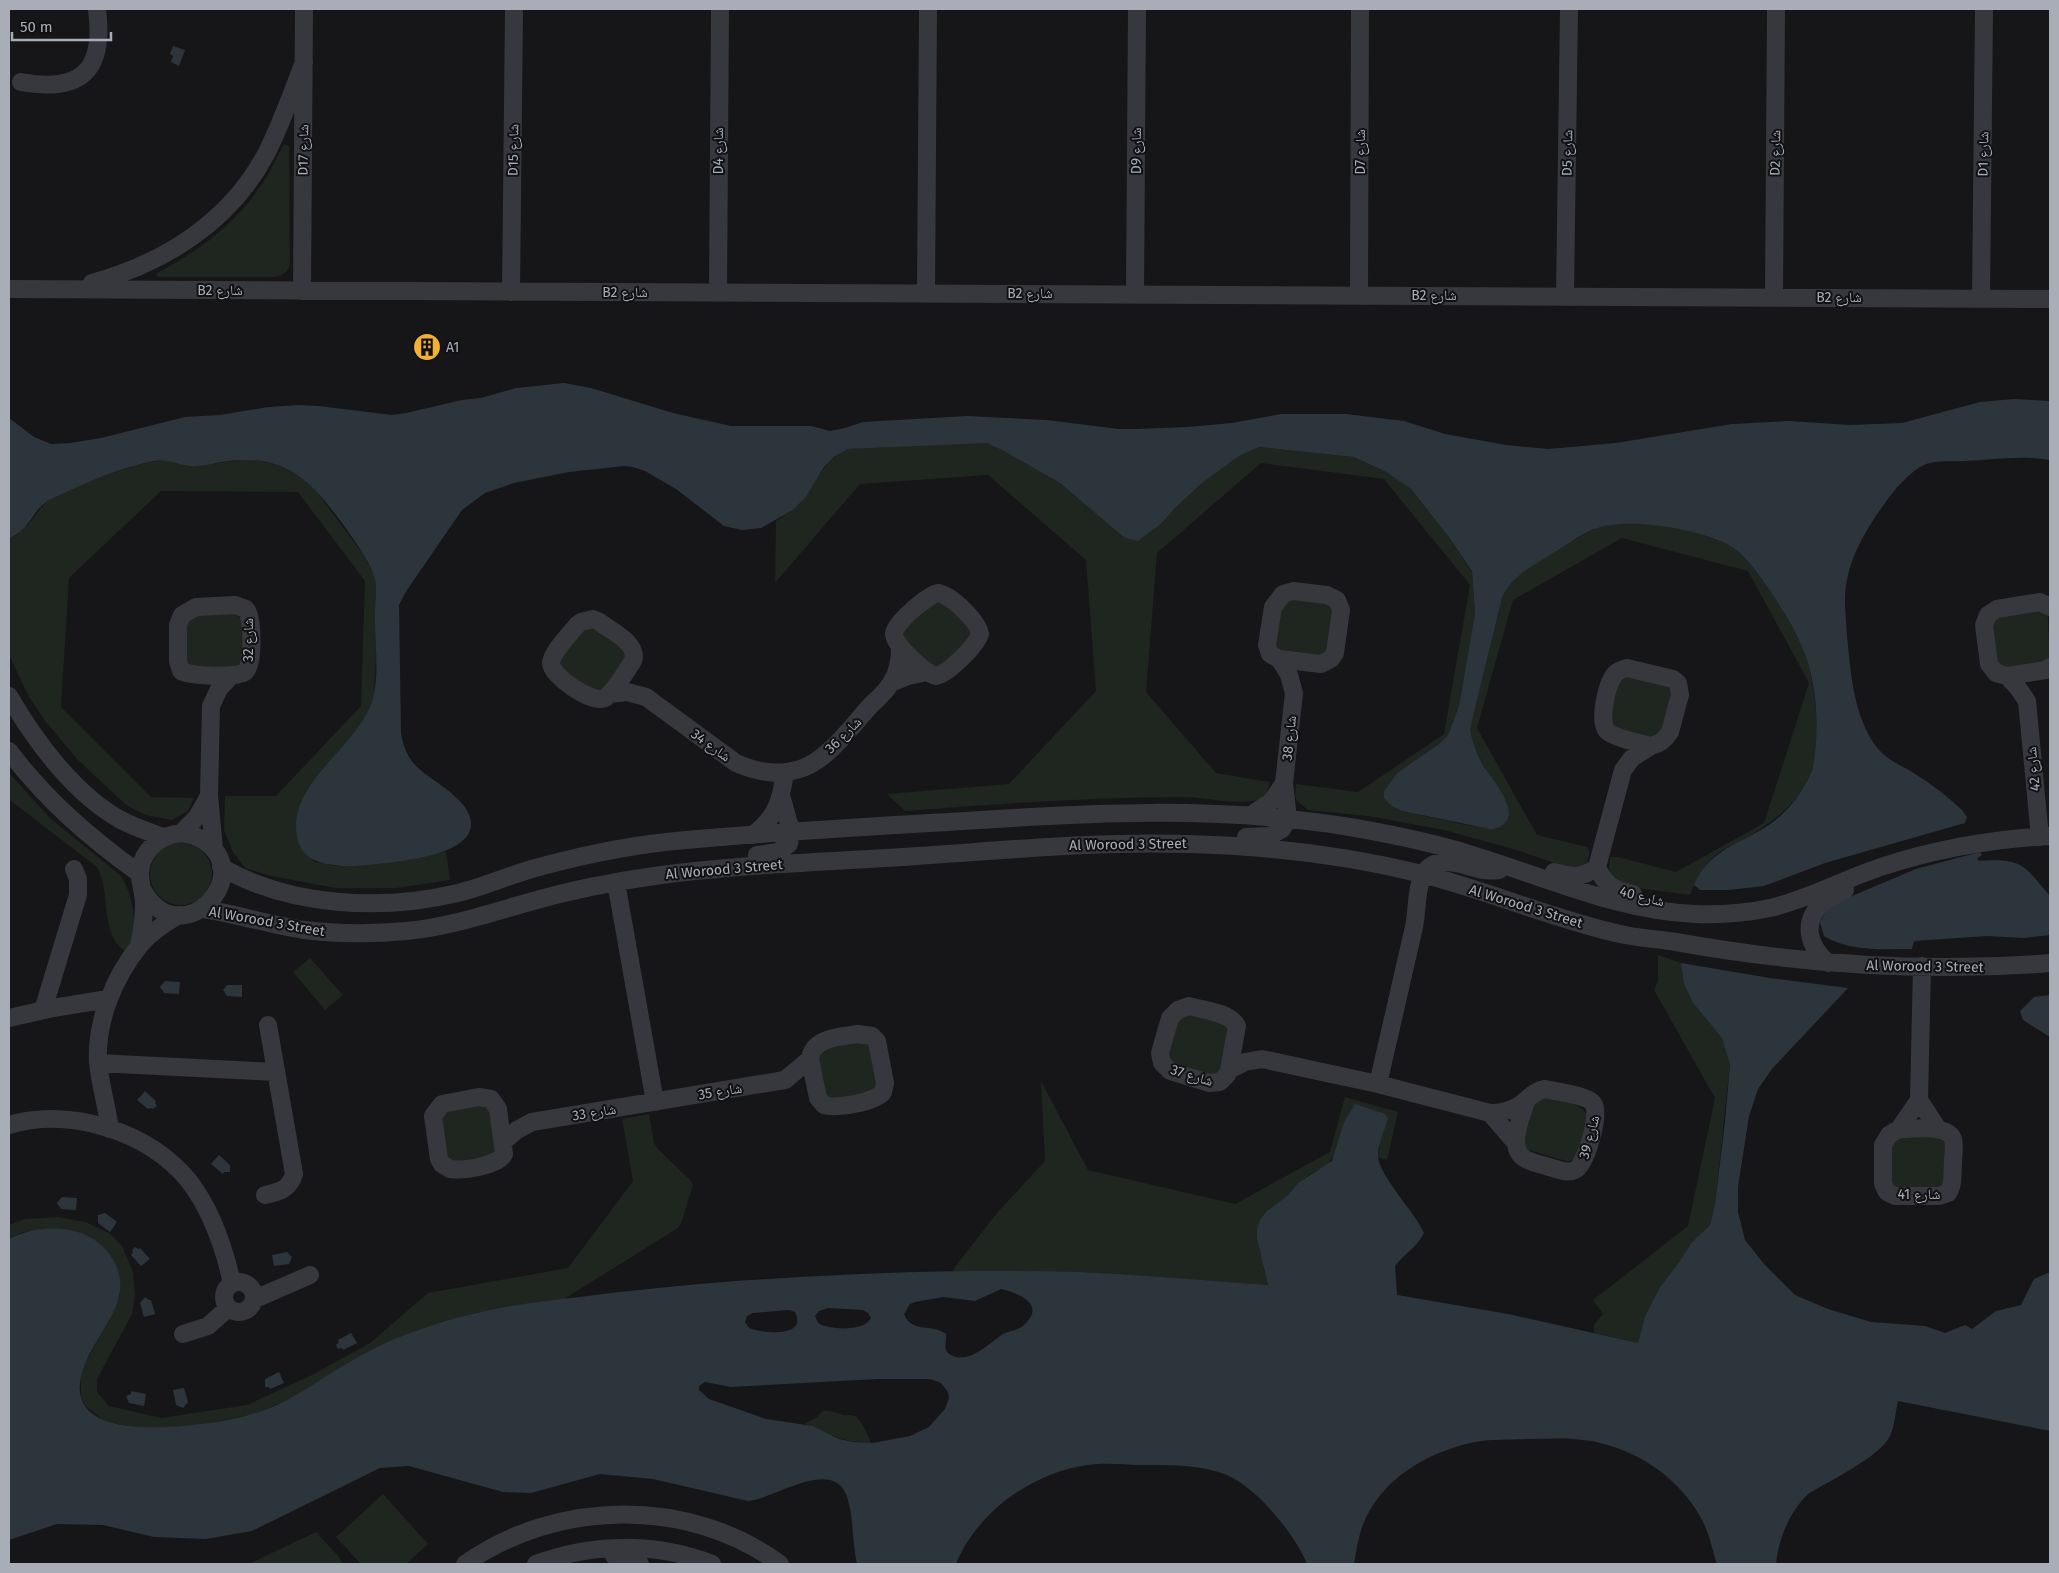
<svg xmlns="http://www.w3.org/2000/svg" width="2059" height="1573" font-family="'Fira Sans','Noto Naskh Arabic',sans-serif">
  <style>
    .green { fill: #1e261f }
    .water { fill: #2c353c; fill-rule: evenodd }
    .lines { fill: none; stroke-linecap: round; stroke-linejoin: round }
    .minor { stroke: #37383d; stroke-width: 18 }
    .labels { text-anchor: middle; stroke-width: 4; stroke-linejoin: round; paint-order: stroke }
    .street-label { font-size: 14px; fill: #a8adb8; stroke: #111113 }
    .poi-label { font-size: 14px; fill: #a8adb8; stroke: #111113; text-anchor: start }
  </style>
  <rect width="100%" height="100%" fill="#161618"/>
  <!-- green -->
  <path class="green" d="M284,144L289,146V151L290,264C288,272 283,275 275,277H159L156,276L157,273C201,250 239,221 266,178C273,167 277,155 284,144Z
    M967,443H986L1002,450L1060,483L1114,529L1125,538L1138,540L1162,523L1176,507L1201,484L1239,456L1259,447L1354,457L1386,472L1411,489L1448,536L1472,572L1475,613L1459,706L1448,735L1439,744L1397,773L1384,791L1402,811L1466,825L1498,829L1499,790L1484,766L1472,743L1470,729L1502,598C1512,575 1535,565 1555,552C1569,544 1583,533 1598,528C1632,516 1695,529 1727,544C1742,551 1756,571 1766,585C1779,604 1792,624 1802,646C1815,674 1822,739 1812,769C1800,804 1771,824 1740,841C1730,847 1718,851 1711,859C1701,868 1695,883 1690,895L1623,886L1610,875L1609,867L1610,857H1618L1676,872L1764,823L1809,683L1748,571L1622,538L1513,600L1477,728L1537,835L1587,847L1590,852L1587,862L1584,866L1578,869L1569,868L1520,851L1444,830L1368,816L1308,810L1297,801L1295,796L1296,784L1358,792L1444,734L1470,585L1384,479L1261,463L1157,553L1146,692L1216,773L1270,782L1266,796C1249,808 1206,797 1184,797C1090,797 998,804 905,811L887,794L1009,784L1096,691L1086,560L988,475L860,484L775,583L776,521C788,514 798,507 806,496C822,474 822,463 848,449Z
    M251,459L277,465L296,474L313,487L363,554L374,575L377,591L375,613L376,656L374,696L365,720L307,790L297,838L300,847L315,862L336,866L368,865L446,851L450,880L396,888H336L271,876L245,868L233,852L224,830L225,796H276L361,706L365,581L298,492L161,491L69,578L61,707L151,797L194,798L188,811L172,820L146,815L126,805L78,760L46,722L29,697L9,655V538L17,535L29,523L47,501L79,486L107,475L141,464L164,460L195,466Z
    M1285,597L1327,601L1334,607L1331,650L1324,657L1284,653L1275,647L1279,604Z
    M938,598L970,626L972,636L944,667L935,669L902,641L901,631Z
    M2039,608L2047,614L2048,619L2050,660L2048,663L2005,670L1997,665L1991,624L1993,619Z
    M233,613L241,618L243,622V661C235,675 202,667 187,665L185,660V622L191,614Z
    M585,623L625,647L627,661L599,694L562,671L559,656Z
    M1624,674L1666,683L1673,690L1663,731C1652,744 1627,732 1613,728L1608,715L1617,682Z
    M9,773L51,819L120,875C134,895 140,931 127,953C123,949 116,944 114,939C102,916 109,887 97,867L11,801H9Z
    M150 874a31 31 0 1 1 62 0a31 31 0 1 1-62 0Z
    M1658,955L1681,963L1684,984L1693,1003L1722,1038L1730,1065L1715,1204L1710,1225L1691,1243L1680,1261L1660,1287L1645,1316L1638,1343L1594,1333V1325L1603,1314L1593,1300L1688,1226L1715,1098L1654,990L1658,981Z
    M310,958L343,995L325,1010L293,972Z
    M1184,1012L1229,1024L1223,1070L1215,1076L1173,1067L1167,1054L1177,1020Z
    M870,1042L879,1082L875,1091L828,1100L816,1058L824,1045Z
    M1041,1081L1088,1170L1235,1204L1330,1152L1345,1097L1398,1112L1387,1160L1378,1157L1380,1146L1336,1153L1327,1166L1315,1171L1298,1183L1288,1195L1267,1211L1257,1239L1268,1285L1103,1273L1021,1271L954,1272V1268L997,1213L1045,1161Z
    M1547,1097C1560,1101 1587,1103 1588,1120L1577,1156L1569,1162L1526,1149L1523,1139L1533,1103L1536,1099Z
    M482,1103L492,1107L498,1153L454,1165L445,1160L439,1113Z
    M649,1114L654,1143L658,1149L691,1181L693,1185L681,1223L678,1228L564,1299L474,1313L418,1331L377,1347L285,1401L254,1414L211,1423L163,1429L134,1428L104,1421L85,1405L81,1397V1375L85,1363L111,1318L120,1294L23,1232L9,1239V1225L25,1219L58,1217L85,1222L109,1233L122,1246L133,1272L135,1296L132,1314L97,1379V1392L109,1406L161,1418L247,1405L312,1375L370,1343L428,1293L568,1268L633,1181L622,1119Z
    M1938,1135L1947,1141L1945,1187L1899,1192L1890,1181L1891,1146L1896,1137Z
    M823,1411C831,1410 836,1413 843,1415C847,1416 851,1414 855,1416C862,1420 868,1436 871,1443C860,1442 849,1442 839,1438C827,1434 817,1427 804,1424L816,1418Z
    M383,1494L428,1544L406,1564H361L336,1537Z
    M316,1532L340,1558L342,1564H249Z"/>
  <!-- water -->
  <path class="water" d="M173,46L185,50L179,66L171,62L173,56L170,54Z
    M564,383L591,388L673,413L731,426H811L830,431L845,428L863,422L967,416L1047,420L1119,429H1137L1188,427L1232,423L1281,414H1346L1404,421L1445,434L1506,445L1548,449L1616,443L1732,424L1789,421L1850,425L1902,423L1980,402L2014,399L2050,401V460C2020,455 1994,460 1964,461C1952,462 1938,460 1926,464C1910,471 1895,489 1885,503C1869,525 1852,552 1847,580C1843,598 1846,618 1847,636C1851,674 1853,713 1875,745C1884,757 1894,762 1907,769C1926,780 1946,795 1962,810L1967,817L1965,823L1825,863L1764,886L1728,890H1700L1694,885C1708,850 1740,844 1769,825C1781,817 1792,805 1800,793C1805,785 1811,775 1813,766C1820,730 1817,680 1802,647C1793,625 1779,604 1766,585C1756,571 1743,552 1727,544C1696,529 1631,517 1598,528C1583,532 1569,544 1555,552C1535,565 1512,575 1502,598L1470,729C1472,742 1477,754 1483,765C1491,778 1520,810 1504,824C1499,828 1497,829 1490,829L1402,811L1392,806L1384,798V791L1397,773L1439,744L1448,735L1459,706L1475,613L1472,571L1448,536L1411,489L1386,472L1354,457L1259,447L1239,456L1201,484L1176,507L1162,523L1138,541L1125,538L1114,529L1060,483L1002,450L986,443L848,449L834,457L824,467L806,497L793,510L761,528L742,530L724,526L676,489L645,471L633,467L624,466L569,472L514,483L485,493L462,510L407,590L399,605L401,733C403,745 407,757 416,766C432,782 473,800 471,826C468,857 393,862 368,865C344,867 302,869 297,837C287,781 359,748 373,698C380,671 374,640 375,613C375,601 378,589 374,576C368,555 327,501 311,486C300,476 288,468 274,464C257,459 241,459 222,462C214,463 205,466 196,466C181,467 170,458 155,461C122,467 90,481 60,495C56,497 50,499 46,502C30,514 30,530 9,538V418L34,437L51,444L70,443L101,438L185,417L220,415L269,407L298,405L319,406L392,415L406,413L462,400L481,398L516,388Z
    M1980,852L1982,855L1977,858L1979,861C2022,858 2024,865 2050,896V935L2024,938L1987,936L1914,941L1912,949C1883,949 1850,952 1824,936L1820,922L1827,910L1833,904L1916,869Z
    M1681,963L1770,978L1848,988L1772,1069L1758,1089L1749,1116L1738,1187V1212L1745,1240L1764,1264L1795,1295L1828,1309L1871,1322L1925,1326L1945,1333L1965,1325L1972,1329L1996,1311L2021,1305L2034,1279L2050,1272V1431L1898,1401C1895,1413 1895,1425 1890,1436C1880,1457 1829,1481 1808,1494C1789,1513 1779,1537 1776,1564H1717C1712,1549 1709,1532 1701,1518C1676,1472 1625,1442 1574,1439C1559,1438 1543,1439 1528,1439C1511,1440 1492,1439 1475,1442C1427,1452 1380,1479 1362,1527C1358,1539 1356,1552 1354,1564H1307C1295,1534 1257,1488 1227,1475C1202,1465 1174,1465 1148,1465C1128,1465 1107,1462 1087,1465C1032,1473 977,1512 956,1564H857C852,1543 854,1521 848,1500C836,1454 775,1499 748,1501L653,1479L600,1474L531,1493L503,1492L409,1466L380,1468L252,1531L206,1539L154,1537L103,1525L57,1524L9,1540V1239C31,1228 57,1225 81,1233C94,1238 103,1245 110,1255C139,1296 99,1329 85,1364C55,1439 160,1429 201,1424C230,1421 260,1414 287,1400C317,1383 346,1362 377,1347C406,1333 445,1320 476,1313C510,1305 545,1301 580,1297C632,1290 684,1285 736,1281C831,1275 926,1270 1021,1271C1103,1271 1186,1279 1268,1285L1257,1239V1229L1260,1220L1267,1211L1288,1195L1298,1183L1332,1161L1344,1122L1355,1104L1385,1114L1388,1118C1385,1130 1378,1143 1378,1156C1379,1176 1415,1212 1424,1233C1417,1247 1404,1254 1395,1266L1397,1295L1508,1314L1638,1343L1645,1316L1660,1287L1680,1261L1691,1243L1710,1225L1715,1204L1725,1122L1730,1065L1722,1038L1693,1003L1684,984ZM1001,1289C1018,1293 1047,1304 1024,1325C1019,1330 1010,1331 1003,1334C989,1343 969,1365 951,1355C942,1351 947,1341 946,1334C932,1323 912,1334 904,1314L910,1304L915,1302L943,1297L975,1301ZM828,1308L863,1310L868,1313L871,1318C865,1332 829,1330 818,1323L815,1316L819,1311ZM789,1310L795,1312C808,1339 761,1333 749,1328L745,1322L747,1316L753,1313ZM877,1379H930L941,1383L948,1392L949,1398L945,1409L929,1427L910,1436L873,1443L853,1442L839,1439L813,1426L766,1419L709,1399L699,1390V1386L705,1382L731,1387Z
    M165,981L180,982L179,994L164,993L160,987Z
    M227,985H242V997L227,996L223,990Z
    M2050,995V1037L2023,1020L2020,1011L2034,997Z
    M145,1091L156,1101L155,1103L157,1106L153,1109L150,1108L148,1109L137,1100Z
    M219,1155L230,1165V1172H224L223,1174L211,1164Z
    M62,1197L77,1198L76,1210L61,1209L57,1203Z
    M105,1213L117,1222L110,1232L98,1223V1215Z
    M135,1247L138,1249L140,1248L150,1259L141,1266L131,1255L133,1253L132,1250Z
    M287,1252L292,1257L289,1264L274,1266L272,1255Z
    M145,1297L149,1300H151L155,1314L144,1317L140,1303Z
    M351,1333L357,1343L343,1350L342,1348L338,1349L336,1345L339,1342L338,1340Z
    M279,1372L284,1383L270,1389L269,1387H265V1379Z
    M184,1388L188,1402L183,1408L176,1405L173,1390Z
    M131,1391L146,1394L144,1406L129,1403L126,1396L131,1394Z"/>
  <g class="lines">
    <!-- minor -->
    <path class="minor" d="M21,82C82,93 105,70 97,9
      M92,283C164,263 230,222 266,154C281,125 292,93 304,62
      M9,289L2050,299
      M302,291L304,9
      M511,292L514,9
      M718,292L720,9
      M926,293L928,9
      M1135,294L1137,9
      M1359,295L1360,9
      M1565,296L1569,9
      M1774,297L1776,9
      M1981,298L1984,9
      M938,593C951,595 978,621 980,634C976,646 949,673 936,676C926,674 893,644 894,634C894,623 928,595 938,593Z
      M235,605L246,609C253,618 254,664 245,672C237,678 189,676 181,671L178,661V625L182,615L196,607Z
      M2050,607L2040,602L1997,609L1988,615L1984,625L1989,664L1996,673L2007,676L2046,670L2050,667
      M593,619L598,621C611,631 639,643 633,661C626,671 614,692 605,698C592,704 551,676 551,663C552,652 570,634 577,625L581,622Z
      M1627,668L1673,679L1678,683L1680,695L1670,732C1665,740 1660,744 1651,746C1640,743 1614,738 1607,731C1598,721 1607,681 1616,673C1619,670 1623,669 1627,668Z
      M2007,676L2018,688L2027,701L2040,837
      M891,683L908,676L927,672
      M609,694L627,692L646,697L736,763C757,772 777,776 800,769C827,761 852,726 870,706C877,699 886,692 891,683C898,673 900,659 900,647
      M9,696C35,741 75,795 121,820C134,827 149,832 163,837
      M9,751C46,800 90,838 140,874
      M1251,815L1272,801L1284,783
      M181,833L197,817L209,796
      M753,835C777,816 781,801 785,772
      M1246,837L1270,836L1282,829L1288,819L1284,783L1294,693L1289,675L1284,666L1279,659L1270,654L1267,645L1273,607L1283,594L1293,591L1327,595L1337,600L1341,610L1335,653L1331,659L1321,664L1279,659
      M214,849L209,796L211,706L219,689L232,675
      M757,855L778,852L789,844L791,831L782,799
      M221,867C290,907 382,911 458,893C486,886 512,874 539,867C587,854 637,844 686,840C773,832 861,827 948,822C1083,813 1217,805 1350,827C1390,834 1431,842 1469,854C1543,876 1617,911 1695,914C1720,915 1746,913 1770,908C1809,899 1846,878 1884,866C1936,849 1996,839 2050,836
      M1597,867C1604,884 1614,891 1633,894
      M1554,872C1571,877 1582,879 1597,867L1623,770L1632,758L1651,746
      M616,882L655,1102
      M203,909C237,914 270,925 304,930C338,934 373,934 407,931C449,927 486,914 526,903C567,891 611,882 654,876C742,864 829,862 917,856C1008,850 1098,841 1189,844C1267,846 1346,855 1422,874C1489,891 1553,919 1620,934C1638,938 1657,939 1676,942C1799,964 1925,973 2050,963
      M139,946C142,932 144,918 144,904C144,893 140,884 140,874C140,857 152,842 168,836C178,832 191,833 201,839C260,873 182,956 144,892
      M1828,963C1808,946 1801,921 1824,902C1830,897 1839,894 1845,890
      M1922,966L1919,1100L1938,1129
      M1189,1006C1202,1010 1230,1012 1237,1026L1229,1070L1227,1075L1220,1082L1209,1083L1170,1071L1162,1063L1160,1053L1170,1018L1178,1010Z
      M43,1010L78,895V879L74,869
      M9,1018L53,1008L108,999
      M858,1034L872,1036L877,1041L885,1083L883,1092C876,1102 836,1109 824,1105L818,1098L810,1059C813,1037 840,1037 858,1034Z
      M98,1063L276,1072
      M1229,1070L1245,1062L1262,1059L1378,1084L1490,1113C1500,1113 1509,1111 1518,1106C1528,1100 1533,1091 1545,1089C1557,1092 1586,1095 1593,1103C1601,1113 1586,1165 1575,1170C1568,1174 1557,1169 1549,1167C1541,1164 1531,1163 1524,1158C1507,1147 1522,1116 1526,1101
      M1378,1084L1414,927C1420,895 1412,852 1461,864C1474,868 1485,872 1499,870
      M479,1097L491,1099L498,1109L504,1154C498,1166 463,1171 450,1169L442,1164L439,1159L433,1116L442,1104Z
      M1490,1113L1516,1143
      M9,1125C70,1107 148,1131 189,1181C212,1211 224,1247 232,1283
      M110,1129C107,1107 100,1084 98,1062C96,1021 114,977 140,945C150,933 165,923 179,915
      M1899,1129C1913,1129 1947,1124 1953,1139C1955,1146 1953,1155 1953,1163C1952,1173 1954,1185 1948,1193L1939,1196H1895L1887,1192L1883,1184V1145L1889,1135Z
      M1899,1129L1919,1100
      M503,1142L517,1130L532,1122L785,1080L810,1059
      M265,1195C279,1192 290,1189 294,1174L268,1025
      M224 1297a15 15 0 1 1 30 0a15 15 0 1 1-30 0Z
      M255,1299L310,1275
      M183,1334L208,1326L228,1308
      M614,1556L631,1558L640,1564
      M465,1564C557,1499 689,1497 780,1564
      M536,1564C592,1543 655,1542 712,1564"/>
  </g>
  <!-- icons -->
  <defs>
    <g id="building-disc" transform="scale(1.4375)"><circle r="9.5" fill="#f2b134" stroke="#111113"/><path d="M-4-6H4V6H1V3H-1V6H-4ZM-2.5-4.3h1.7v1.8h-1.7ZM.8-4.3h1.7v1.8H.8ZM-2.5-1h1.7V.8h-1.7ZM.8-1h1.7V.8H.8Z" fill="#111"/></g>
  </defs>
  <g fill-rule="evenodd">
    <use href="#building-disc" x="427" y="347"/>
  </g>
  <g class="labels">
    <!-- street labels -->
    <g class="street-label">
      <text transform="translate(303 150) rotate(-89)" y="5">D17 شارع</text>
      <text transform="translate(513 150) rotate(-89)" y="5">D15 شارع</text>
      <text transform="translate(718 151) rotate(-90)" y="5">D4 شارع</text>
      <text transform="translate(1136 151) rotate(-90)" y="5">D9 شارع</text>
      <text transform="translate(1360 152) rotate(-90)" y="5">D7 شارع</text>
      <text transform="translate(1567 153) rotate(-89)" y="5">D5 شارع</text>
      <text transform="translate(1775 153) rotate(-89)" y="5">D2 شارع</text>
      <text transform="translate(1983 154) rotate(-89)" y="5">D1 شارع</text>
      <text x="220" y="295">B2 شارع</text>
      <text x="625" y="297">B2 شارع</text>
      <text x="1030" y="298">B2 شارع</text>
      <text x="1434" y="300">B2 شارع</text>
      <text x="1839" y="302">B2 شارع</text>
      <text transform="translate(248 640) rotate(-90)" y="5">شارع 32</text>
      <text transform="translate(843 735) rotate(-45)" y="5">شارع 36</text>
      <text transform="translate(1289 738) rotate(-84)" y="5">شارع 38</text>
      <text transform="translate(711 745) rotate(36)" y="5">شارع 34</text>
      <text transform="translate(2033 769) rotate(-95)" y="5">شارع 42</text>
      <text transform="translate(1128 844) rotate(-1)" y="5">Al Worood 3 Street</text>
      <text transform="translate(724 869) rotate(-5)" y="5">Al Worood 3 Street</text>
      <text transform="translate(1642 896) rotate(14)" y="5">شارع 40</text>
      <text transform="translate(1526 906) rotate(17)" y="5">Al Worood 3 Street</text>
      <text transform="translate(267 921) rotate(10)" y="5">Al Worood 3 Street</text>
      <text transform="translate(1925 966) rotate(1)" y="5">Al Worood 3 Street</text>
      <text transform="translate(1192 1075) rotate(17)" y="5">شارع 37</text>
      <text transform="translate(720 1091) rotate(-9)" y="5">شارع 35</text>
      <text transform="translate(594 1112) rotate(-9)" y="5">شارع 33</text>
      <text transform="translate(1589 1137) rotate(-75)" y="5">شارع 39</text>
      <text x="1919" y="1199">شارع 41</text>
    </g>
    <!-- poi labels -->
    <g class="poi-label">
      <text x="446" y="352">A1</text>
    </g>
  </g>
  <!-- border -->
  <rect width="2059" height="1573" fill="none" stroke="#a8adb8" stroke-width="20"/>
  <!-- scale -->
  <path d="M12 32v8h99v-8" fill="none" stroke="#a8adb8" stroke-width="2.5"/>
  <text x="20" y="32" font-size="15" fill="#a8adb8" stroke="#111113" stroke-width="4" paint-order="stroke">50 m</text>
</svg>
